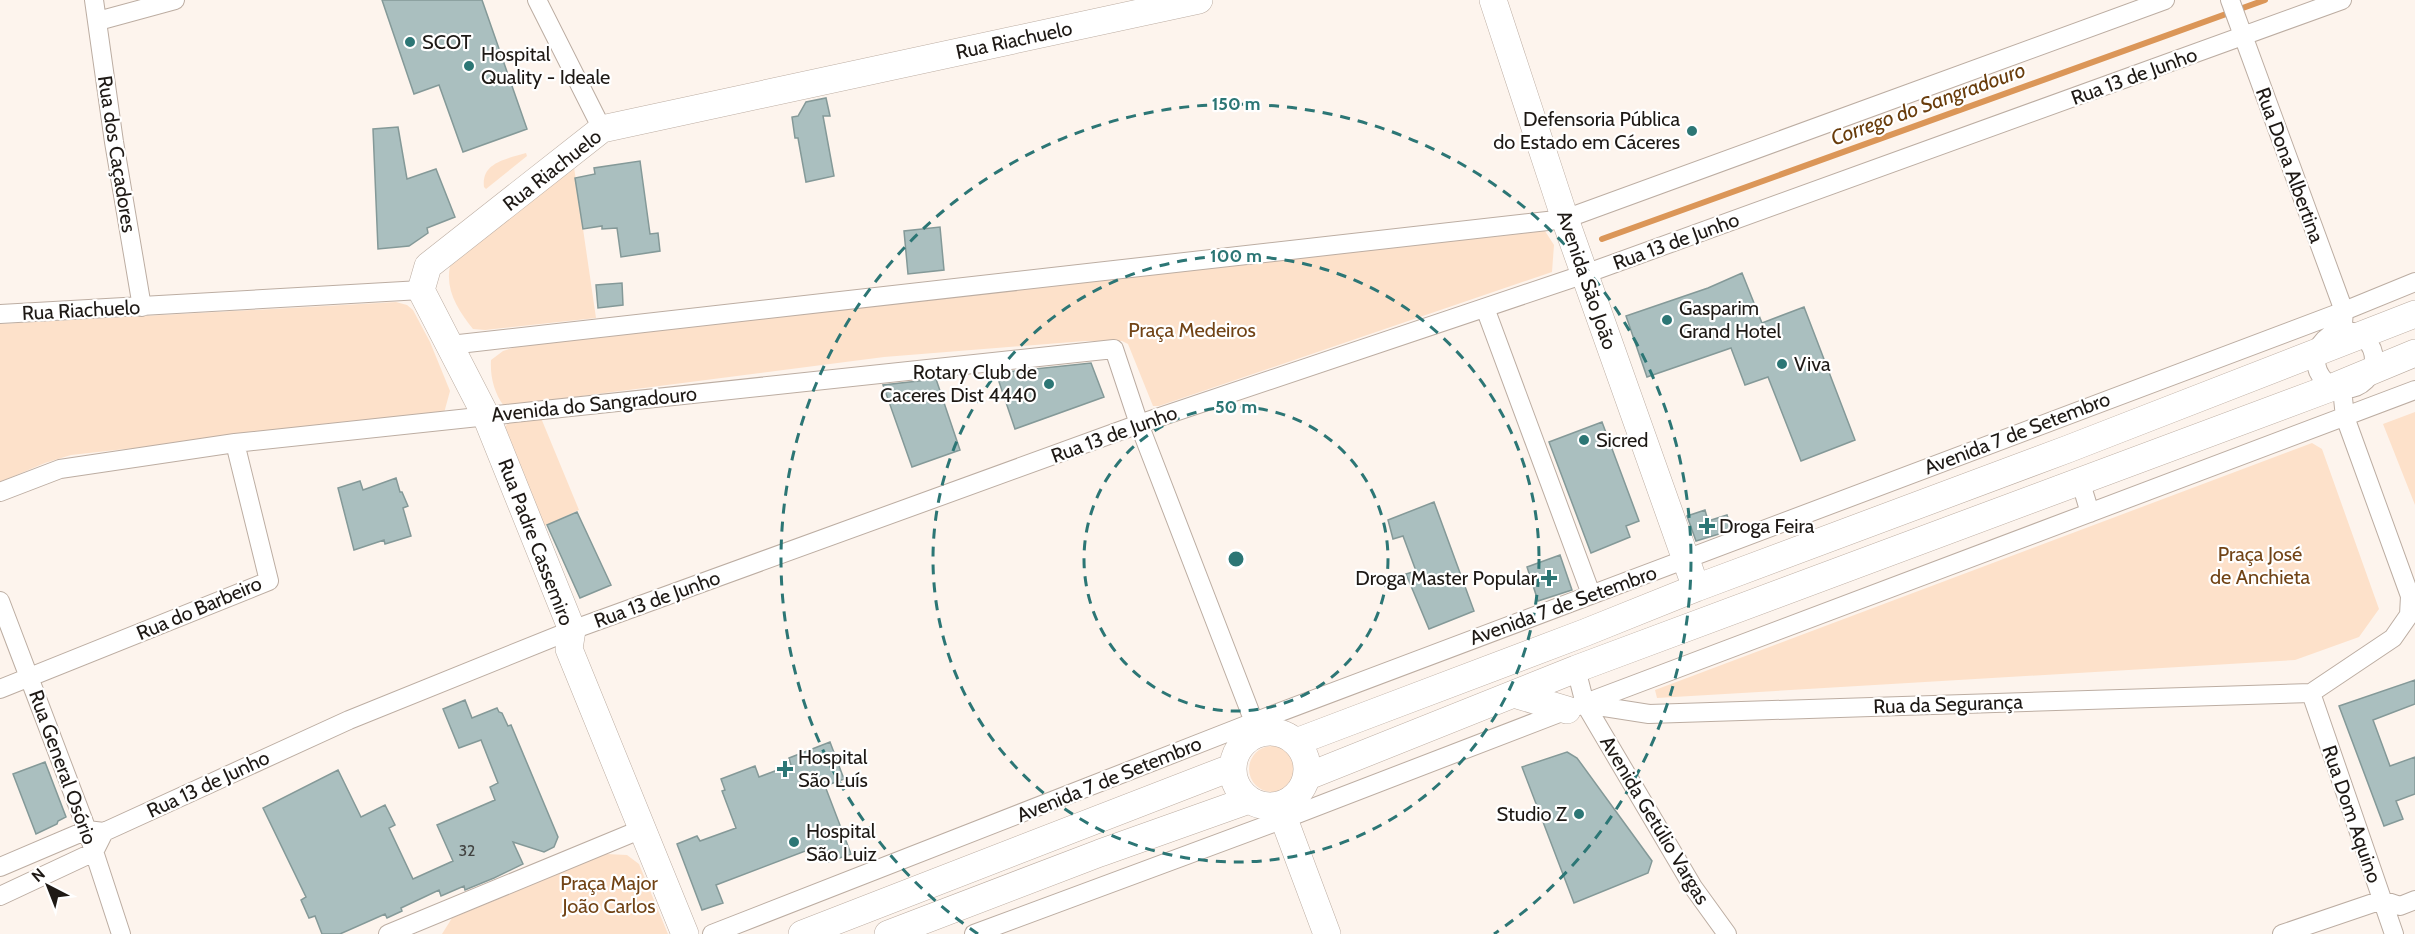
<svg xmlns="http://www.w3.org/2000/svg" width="2415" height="934" font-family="Cabin,sans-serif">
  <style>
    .green { fill: #fde1ca }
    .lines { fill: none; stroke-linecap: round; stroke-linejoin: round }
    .stream { stroke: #db9658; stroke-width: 6 }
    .building { fill: #aabfbf; stroke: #849998; stroke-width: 1.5 }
    .street-casing { stroke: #bcada2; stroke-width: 20 }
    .secondary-casing { stroke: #bcada2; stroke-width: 28 }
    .street { stroke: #fff; stroke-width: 18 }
    .secondary { stroke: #fff; stroke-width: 27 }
    .ring { fill: none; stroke: #2c7675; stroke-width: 3; stroke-dasharray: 10 8 }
    .poi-dot { fill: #2c7675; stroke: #fff; stroke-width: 2 }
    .labels { text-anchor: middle; stroke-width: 4.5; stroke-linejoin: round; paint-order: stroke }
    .number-label { font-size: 16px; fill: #414240 }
    .street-label { font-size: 20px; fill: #1e1915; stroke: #fff }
    .poi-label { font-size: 20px; fill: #1e1915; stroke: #fff; text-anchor: start }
    .park-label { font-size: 20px; fill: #714315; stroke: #fff }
    .water-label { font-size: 21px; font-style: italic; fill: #693c0b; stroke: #fff }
    .centre { fill: #2c7675; stroke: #fff; stroke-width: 3 }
    .ring-label { font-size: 18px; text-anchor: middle; font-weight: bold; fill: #2c7675; stroke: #fff; stroke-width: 4.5; stroke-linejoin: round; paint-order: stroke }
  </style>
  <rect width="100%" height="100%" fill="#fdf4ed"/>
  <!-- green -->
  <path class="green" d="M526,153L527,156L486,189L484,187C481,162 507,159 526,153Z
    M574,167L596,318L485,330L473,329C458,310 445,290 450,266Z
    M1545,231L1554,245L1552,272L1159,406H1153L1128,344L1122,341H1085L884,357L504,406C494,393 490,376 491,360L503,351L528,343Z
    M396,302L407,305L413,310L430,342L450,391L444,413L442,414L71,455L45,463L0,482V324Z
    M2415,412V505L2383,424Z
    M541,418L579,510L540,528L503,429L509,422Z
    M2312,443L2322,449L2379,609L2359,637L2295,660L1657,698L1655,690Z
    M1249 769a23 23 0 1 1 46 0a23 23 0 1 1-46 0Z
    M606,854L627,855L639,864L668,934H442L452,918Z"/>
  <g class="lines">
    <!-- stream -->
    <path class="stream" d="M1602,239L2265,0"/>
  </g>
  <!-- building -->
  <path class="building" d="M382,0H482L527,129L463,152L439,85L414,94Z
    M826,98L830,116H823L834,176L806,182L798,138H795L792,117L798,116L806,102Z
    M398,127L407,179L436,169L455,217L427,228L428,233L409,246L378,249L373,129Z
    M640,161L650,234L658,233L660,251L621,257L617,228L602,229V226L583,229L575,178L595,174L594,168Z
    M940,227L944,270L908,274L904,231Z
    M1742,273L1762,323L1804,307L1855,440L1801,461L1768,377L1745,385L1731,348L1647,377L1626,316L1708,288Z
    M622,283L623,305L598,308L596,285Z
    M1091,363L1104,397L1015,429L996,373Z
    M936,379L960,450L912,467L883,385Z
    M1602,422L1639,521L1626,526L1630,537L1591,553L1549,442Z
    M396,478L400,492H402L408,506L403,508L411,536L385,544L384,540L354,550L338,488L360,481L363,490Z
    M1434,502L1474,611L1429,629L1406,574L1416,571L1403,536L1393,539L1388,520Z
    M1705,510L1708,521L1727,515L1732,530L1696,541L1687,516Z
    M577,512L611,585L580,598L547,525Z
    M1560,555L1572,590L1538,601L1527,567Z
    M2415,680V704L2373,720L2390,766L2415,757V794L2396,801L2403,819L2384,826L2339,706Z
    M465,700L472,718L497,708L499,712L502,713L508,726L511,725L558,837L554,847L544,852L513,842L523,864L494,878L465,890L464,886L441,896L439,890L401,908L402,911L387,918L385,914L340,934H322L315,916L309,918L301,900L306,897L263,808L338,770L361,817L385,805L395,825L389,828L413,879L453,861L437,825L495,800L490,787L498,783L481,740L459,748L443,709Z
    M830,742L844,779L825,786L851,854L828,862L821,845L716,885L723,903L702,910L677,844L697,836L700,841L736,828L722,791L725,790L721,779L755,766L759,777L791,765L789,758Z
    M1567,752L1577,758L1652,861L1648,873L1574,903L1522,767Z
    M45,762L66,817L58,821L57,824L36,834L13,774Z"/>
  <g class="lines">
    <!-- street casing -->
    <g class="street-casing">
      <path id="street" d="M94,0L114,142L142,307
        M537,0L602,129
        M2230,0L2344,311L2343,323
        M98,21L175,0
        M1485,308L1591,594
        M0,314L421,290
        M2316 360a29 29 0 1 1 58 0a29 29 0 1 1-58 0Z
        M450,345L1565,219L2165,0
        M2080,480L2090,513
        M0,492L60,469L235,443L1114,349L1139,424L1254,722L1261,734
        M0,601L87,830L121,934
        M1576,669L1585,704L1693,887L1727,934
        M0,689L269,581L235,443
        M2311,693L2393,638L2409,615L2410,596L2345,417L2342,389
        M2311,693L2394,934
        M1585,704L1649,714L2311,693
        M104,832L349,720L572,630L1139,424L1585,274L2342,0
        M0,867L87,830L104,832L94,852L0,896
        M388,934L642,829
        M712,934L1254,722L2344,311L2415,282
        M974,934L1284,819L1567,710L2415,390
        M2282,934L2382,900L2400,906L2415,900"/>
    </g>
    <!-- secondary casing -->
    <g class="secondary-casing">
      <path id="secondary" d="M1493,0L1565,219L1696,588
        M1514,694L1567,710
        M1233 769a37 37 0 1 1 74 0a37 37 0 1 1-74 0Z
        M1296,742L1584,633L1696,588L2068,449L2415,314
        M1306,777L1576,669L2333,387L2415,353
        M1284,804V819L1327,934
        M685,934L569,649L572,630L486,416L421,290L428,266L602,129L1199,0
        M802,934L1233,767
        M888,934L1100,853L1249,800"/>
    </g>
    <!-- street -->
    <use href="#street" class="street"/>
    <!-- secondary -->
    <use href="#secondary" class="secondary"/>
  </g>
  <!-- distance rings -->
  <g class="ring">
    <circle cx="1236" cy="559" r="152"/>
    <circle cx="1236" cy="559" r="303"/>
    <path d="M978 934A455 455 0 1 1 1494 934"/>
  </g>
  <!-- markers -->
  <g class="poi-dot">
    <circle cx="410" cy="42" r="6"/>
    <circle cx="469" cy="66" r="6"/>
    <circle cx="1692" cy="131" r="6"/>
    <circle cx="1667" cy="320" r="6"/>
    <circle cx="1782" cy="364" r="6"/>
    <circle cx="1049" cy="384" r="6"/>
    <circle cx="1584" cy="440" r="6"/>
    <path d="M1704 517h6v6h6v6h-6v6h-6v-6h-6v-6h6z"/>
    <path d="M1546 569h6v6h6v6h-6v6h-6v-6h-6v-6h6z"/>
    <path d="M782 760h6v6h6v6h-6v6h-6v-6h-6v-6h6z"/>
    <circle cx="1579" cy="814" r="6"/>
    <circle cx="794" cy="842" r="6"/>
  </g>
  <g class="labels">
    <!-- number labels -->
    <g class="number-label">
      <text x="467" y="856">32</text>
    </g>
    <!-- street labels -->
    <g class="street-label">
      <text transform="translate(1014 40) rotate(-12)" y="7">Rua Riachuelo</text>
      <text transform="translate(2134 76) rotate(-20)" y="7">Rua 13 de Junho</text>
      <text transform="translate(117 154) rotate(81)" y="7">Rua dos Caçadores</text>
      <text transform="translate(2290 165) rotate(70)" y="7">Rua Dona Albertina</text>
      <text transform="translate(552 170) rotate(-38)" y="7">Rua Riachuelo</text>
      <text transform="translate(1676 241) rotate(-20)" y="7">Rua 13 de Junho</text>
      <text transform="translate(1587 280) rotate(71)" y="7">Avenida São João</text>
      <text transform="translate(81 310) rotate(-3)" y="7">Rua Riachuelo</text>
      <text transform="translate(594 404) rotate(-6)" y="7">Avenida do Sangradouro</text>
      <text transform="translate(2017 433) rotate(-21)" y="7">Avenida 7 de Setembro</text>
      <text transform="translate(1114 434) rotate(-20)" y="7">Rua 13 de Junho</text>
      <text transform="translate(536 542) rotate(69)" y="7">Rua Padre Cassemiro</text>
      <text transform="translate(657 599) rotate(-20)" y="7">Rua 13 de Junho</text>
      <text transform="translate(1563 605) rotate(-20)" y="7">Avenida 7 de Setembro</text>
      <text transform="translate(199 608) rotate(-23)" y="7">Rua do Barbeiro</text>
      <text transform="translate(1948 704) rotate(-2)" y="7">Rua da Segurança</text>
      <text transform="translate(63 767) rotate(70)" y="7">Rua General Osório</text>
      <text transform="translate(1109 779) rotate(-22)" y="7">Avenida 7 de Setembro</text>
      <text transform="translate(208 784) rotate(-25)" y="7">Rua 13 de Junho</text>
      <text transform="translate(2352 814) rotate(71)" y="7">Rua Dom Aquino</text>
      <text transform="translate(1655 820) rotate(59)" y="7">Avenida Getúlio Vargas</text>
    </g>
    <!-- poi labels -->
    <g class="poi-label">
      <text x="422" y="49">SCOT</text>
      <text x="481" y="61">Hospital<tspan x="481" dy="23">Quality - Ideale</tspan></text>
      <text x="1680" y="126" text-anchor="end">Defensoria Pública<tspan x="1680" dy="23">do Estado em Cáceres</tspan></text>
      <text x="1679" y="315">Gasparim<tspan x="1679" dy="23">Grand Hotel</tspan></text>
      <text x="1794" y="371">Viva</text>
      <text x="1037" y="379" text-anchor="end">Rotary Club de<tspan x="1037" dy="23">Caceres Dist 4440</tspan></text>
      <text x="1596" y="447">Sicred</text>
      <text x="1719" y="533">Droga Feira</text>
      <text x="1537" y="585" text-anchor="end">Droga Master Popular</text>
      <text x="798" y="764">Hospital<tspan x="798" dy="23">São Luís</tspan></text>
      <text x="1567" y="821" text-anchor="end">Studio Z</text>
      <text x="806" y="838">Hospital<tspan x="806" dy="23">São Luiz</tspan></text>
    </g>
    <!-- park labels -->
    <g class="park-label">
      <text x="1192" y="337">Praça Medeiros</text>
      <text x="2260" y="561">Praça José<tspan x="2260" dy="23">de Anchieta</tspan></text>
      <text x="609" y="890">Praça Major<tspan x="609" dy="23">João Carlos</tspan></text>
    </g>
    <!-- water labels -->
    <g class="water-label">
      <text transform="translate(1928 104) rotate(-20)" y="7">Corrego do Sangradouro</text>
    </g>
  </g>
  <circle cx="1236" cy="559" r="9" class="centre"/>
  <g class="ring-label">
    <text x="1236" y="110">150 m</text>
    <text x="1236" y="262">100 m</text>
    <text x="1236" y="413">50 m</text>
  </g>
  <!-- north arrow -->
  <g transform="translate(48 886) rotate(318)" stroke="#ffffff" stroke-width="4.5" paint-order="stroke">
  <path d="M0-4.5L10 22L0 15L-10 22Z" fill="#1e1915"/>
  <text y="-9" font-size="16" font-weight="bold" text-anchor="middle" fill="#1e1915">N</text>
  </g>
</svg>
